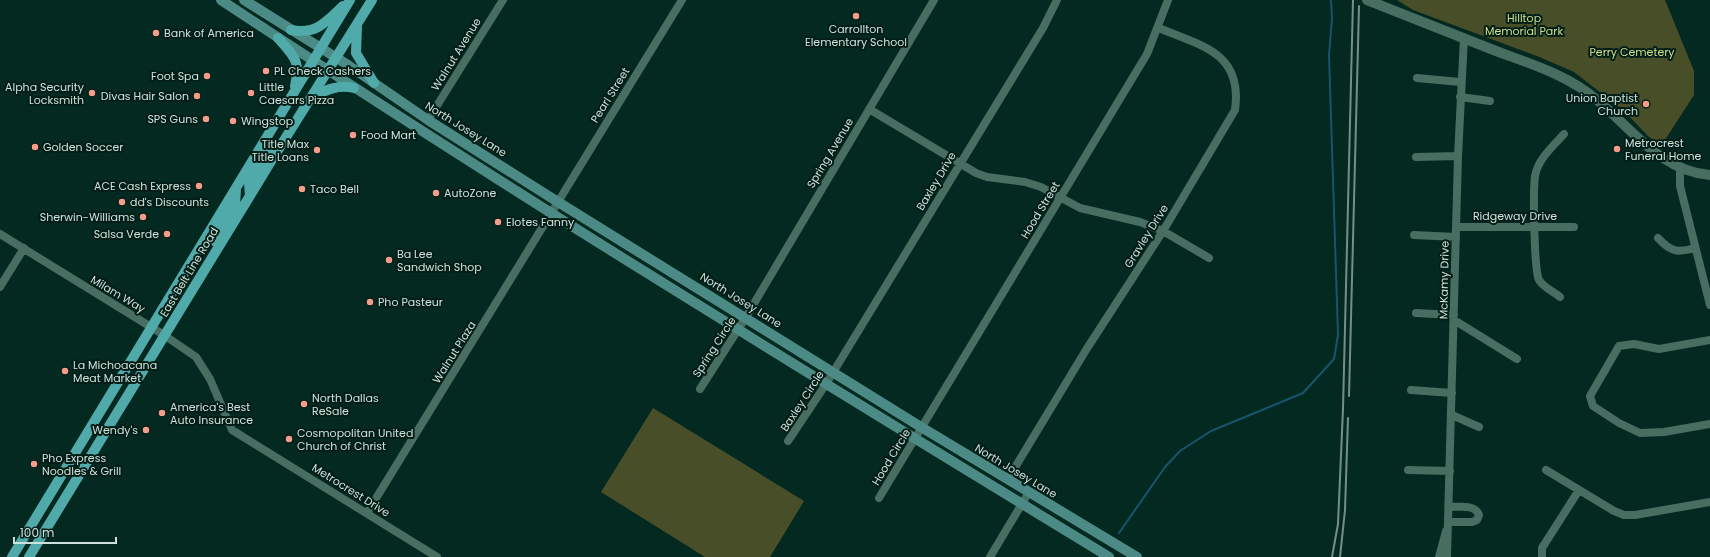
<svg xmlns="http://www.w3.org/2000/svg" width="1710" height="557" font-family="Poppins,sans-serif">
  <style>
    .green { fill: #484f28 }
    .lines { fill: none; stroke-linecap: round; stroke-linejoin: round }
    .stream { stroke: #17556f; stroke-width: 2 }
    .minor { stroke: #486d61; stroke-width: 8 }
    .tertiary { stroke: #486d61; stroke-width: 10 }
    .secondary { stroke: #4c8b85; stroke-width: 10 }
    .primary { stroke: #50aaaa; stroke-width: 10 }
    .rail { stroke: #748f87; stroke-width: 2 }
    .poi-dot { fill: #f49d8b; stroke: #031e17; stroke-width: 1.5 }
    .labels { text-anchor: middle; stroke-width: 4; stroke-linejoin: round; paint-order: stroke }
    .park-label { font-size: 11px; fill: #cfde8e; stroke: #031e17 }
    .poi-label { font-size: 11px; fill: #cde0d9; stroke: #031e17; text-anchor: start }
    .street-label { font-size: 11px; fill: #cde0d9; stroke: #031e17 }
  </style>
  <rect width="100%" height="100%" fill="#032920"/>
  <!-- green -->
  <path class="green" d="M1397,0H1665L1694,71V95L1661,146L1648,136L1623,110L1574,72L1537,56L1413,10Z
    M653,408L804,501L770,557H705L601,492Z"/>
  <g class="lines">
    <!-- stream -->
    <path class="stream" d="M1119,533L1165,467L1180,451L1211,431L1303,393L1334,359L1338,335L1329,55L1332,18L1331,1"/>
    <!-- minor -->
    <path class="minor" d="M1417,78L1460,82
      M1460,97L1490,101
      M869,109L976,173L987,177L1025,182L1041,187L1080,208L1140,222L1163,231L1209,258
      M428,120L503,0
      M1416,157L1458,156
      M1680,169V186L1710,305
      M1456,227H1574
      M0,234L164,335L196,357L210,379L232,430L437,557
      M1414,235L1456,237
      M1658,238C1671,252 1677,253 1695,248
      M0,287L24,248
      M1560,297C1554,292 1543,287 1539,280C1534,270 1533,190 1535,176C1538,159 1553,146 1564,134
      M1416,313L1454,315
      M1454,320L1517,359
      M1710,340L1659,349L1634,344L1619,346L1590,396L1593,406L1619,423L1640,433L1664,432L1710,424
      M700,389L746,317L934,0
      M1411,390L1452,393
      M1452,415L1479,427
      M788,441L826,384L1043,28L1057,0
      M1408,470L1450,471
      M1546,470L1614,511L1624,515H1635L1710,502
      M1008,479L1086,350L1163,231L1235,110C1243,52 1201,46 1159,28
      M879,498L1147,54L1168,0
      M367,513C473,343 576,171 682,0
      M1449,522H1472L1477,520L1479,515C1475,504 1460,507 1449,507
      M990,557L1029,492
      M1439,557L1446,531
      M1447,557L1458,156L1464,38
      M1542,557V548L1579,490"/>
    <!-- tertiary -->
    <path class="tertiary" d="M1367,0C1410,17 1453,34 1496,51C1531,64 1568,75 1597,100C1632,129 1661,171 1710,175"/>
    <!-- secondary -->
    <path class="secondary" d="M221,0C512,193 811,375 1109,557
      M244,0L348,65L428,120L558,202L921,427L1137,557"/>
    <!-- primary -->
    <path class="primary" d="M357,26L356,53L374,83
      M291,30C316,35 326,22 343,6
      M278,38C294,56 301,61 295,86
      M312,97C326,90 339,84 354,88
      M250,196L249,183L269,147
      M214,241L235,206L236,189
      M12,557L350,0
      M29,557L273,158L372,0"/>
    <!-- rail -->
    <path class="rail" d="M1349,396L1359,6
      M1332,557L1338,524L1343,409L1353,0
      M1340,557L1345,510L1348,418"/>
  </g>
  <!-- markers -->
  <g class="poi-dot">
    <circle cx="856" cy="16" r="4"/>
    <circle cx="156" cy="33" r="4"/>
    <circle cx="266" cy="71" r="4"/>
    <circle cx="207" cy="76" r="4"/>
    <circle cx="92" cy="93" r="4"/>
    <circle cx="251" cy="93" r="4"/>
    <circle cx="197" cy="96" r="4"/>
    <circle cx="1646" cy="104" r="4"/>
    <circle cx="206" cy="119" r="4"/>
    <circle cx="233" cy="121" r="4"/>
    <circle cx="353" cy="135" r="4"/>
    <circle cx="35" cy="147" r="4"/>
    <circle cx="1617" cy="149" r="4"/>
    <circle cx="317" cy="150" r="4"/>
    <circle cx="199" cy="186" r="4"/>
    <circle cx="302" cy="189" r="4"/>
    <circle cx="436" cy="193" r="4"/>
    <circle cx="122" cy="202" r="4"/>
    <circle cx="143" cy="217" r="4"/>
    <circle cx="498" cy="222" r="4"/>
    <circle cx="167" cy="234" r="4"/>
    <circle cx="389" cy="260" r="4"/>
    <circle cx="370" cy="302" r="4"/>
    <circle cx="65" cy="371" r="4"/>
    <circle cx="304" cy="404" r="4"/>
    <circle cx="162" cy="413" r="4"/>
    <circle cx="146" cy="430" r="4"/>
    <circle cx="289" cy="439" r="4"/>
    <circle cx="34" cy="464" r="4"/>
  </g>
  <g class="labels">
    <!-- park labels -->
    <g class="park-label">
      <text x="1524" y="22">Hilltop<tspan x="1524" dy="13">Memorial Park</tspan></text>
      <text x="1632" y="56">Perry Cemetery</text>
    </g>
    <!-- poi labels -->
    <g class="poi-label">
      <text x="856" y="33" text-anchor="middle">Carrollton<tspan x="856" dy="13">Elementary School</tspan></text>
      <text x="164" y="37">Bank of America</text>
      <text x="274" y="75">PL Check Cashers</text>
      <text x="199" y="80" text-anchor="end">Foot Spa</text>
      <text x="84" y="91" text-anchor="end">Alpha Security<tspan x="84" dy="13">Locksmith</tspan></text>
      <text x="259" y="91">Little<tspan x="259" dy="13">Caesars Pizza</tspan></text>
      <text x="189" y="100" text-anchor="end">Divas Hair Salon</text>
      <text x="1638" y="102" text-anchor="end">Union Baptist<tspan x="1638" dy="13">Church</tspan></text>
      <text x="198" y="123" text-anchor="end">SPS Guns</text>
      <text x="241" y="125">Wingstop</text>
      <text x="361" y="139">Food Mart</text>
      <text x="1625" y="147">Metrocrest<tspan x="1625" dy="13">Funeral Home</tspan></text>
      <text x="309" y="148" text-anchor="end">Title Max<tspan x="309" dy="13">Title Loans</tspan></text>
      <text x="43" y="151">Golden Soccer</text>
      <text x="191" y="190" text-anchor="end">ACE Cash Express</text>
      <text x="310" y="193">Taco Bell</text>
      <text x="444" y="197">AutoZone</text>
      <text x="130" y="206">dd's Discounts</text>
      <text x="135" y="221" text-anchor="end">Sherwin-Williams</text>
      <text x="506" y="226">Elotes Fanny</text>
      <text x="159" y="238" text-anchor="end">Salsa Verde</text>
      <text x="397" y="258">Ba Lee<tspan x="397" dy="13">Sandwich Shop</tspan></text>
      <text x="378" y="306">Pho Pasteur</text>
      <text x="73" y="369">La Michoacana<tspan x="73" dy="13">Meat Market</tspan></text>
      <text x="312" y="402">North Dallas<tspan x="312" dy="13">ReSale</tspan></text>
      <text x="170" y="411">America's Best<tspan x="170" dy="13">Auto Insurance</tspan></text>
      <text x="138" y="434" text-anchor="end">Wendy's</text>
      <text x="297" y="437">Cosmopolitan United<tspan x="297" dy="13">Church of Christ</tspan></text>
      <text x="42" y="462">Pho Express<tspan x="42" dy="13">Noodles &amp; Grill</tspan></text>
    </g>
    <!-- street labels -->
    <g class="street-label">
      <text transform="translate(456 54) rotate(-58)" y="4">Walnut Avenue</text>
      <text transform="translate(610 95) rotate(-58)" y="4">Pearl Street</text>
      <text transform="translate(466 129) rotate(32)" y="4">North Josey Lane</text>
      <text transform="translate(830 153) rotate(-59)" y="4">Spring Avenue</text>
      <text transform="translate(936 181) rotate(-59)" y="4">Baxley Drive</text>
      <text transform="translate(1040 210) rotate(-59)" y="4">Hood Street</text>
      <text x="1515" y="220">Ridgeway Drive</text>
      <text transform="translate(1146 236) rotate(-58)" y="4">Gravley Drive</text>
      <text transform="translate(189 272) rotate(-59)" y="4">East Belt Line Road</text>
      <text transform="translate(1444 280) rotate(-89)" y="4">McKamy Drive</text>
      <text transform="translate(118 294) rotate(31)" y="4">Milam Way</text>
      <text transform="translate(741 300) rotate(32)" y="4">North Josey Lane</text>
      <text transform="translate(714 347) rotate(-57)" y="4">Spring Circle</text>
      <text transform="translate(454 352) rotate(-58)" y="4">Walnut Plaza</text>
      <text transform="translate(802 401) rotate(-57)" y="4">Baxley Circle</text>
      <text transform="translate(891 457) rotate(-59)" y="4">Hood Circle</text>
      <text transform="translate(1016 471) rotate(31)" y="4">North Josey Lane</text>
      <text transform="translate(351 490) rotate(32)" y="4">Metrocrest Drive</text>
    </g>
  </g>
  <!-- scale -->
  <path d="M14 537v6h102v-6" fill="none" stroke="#cde0d9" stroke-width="2"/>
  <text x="20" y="537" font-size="12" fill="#cde0d9" stroke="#031e17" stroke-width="3" paint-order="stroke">100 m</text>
</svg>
